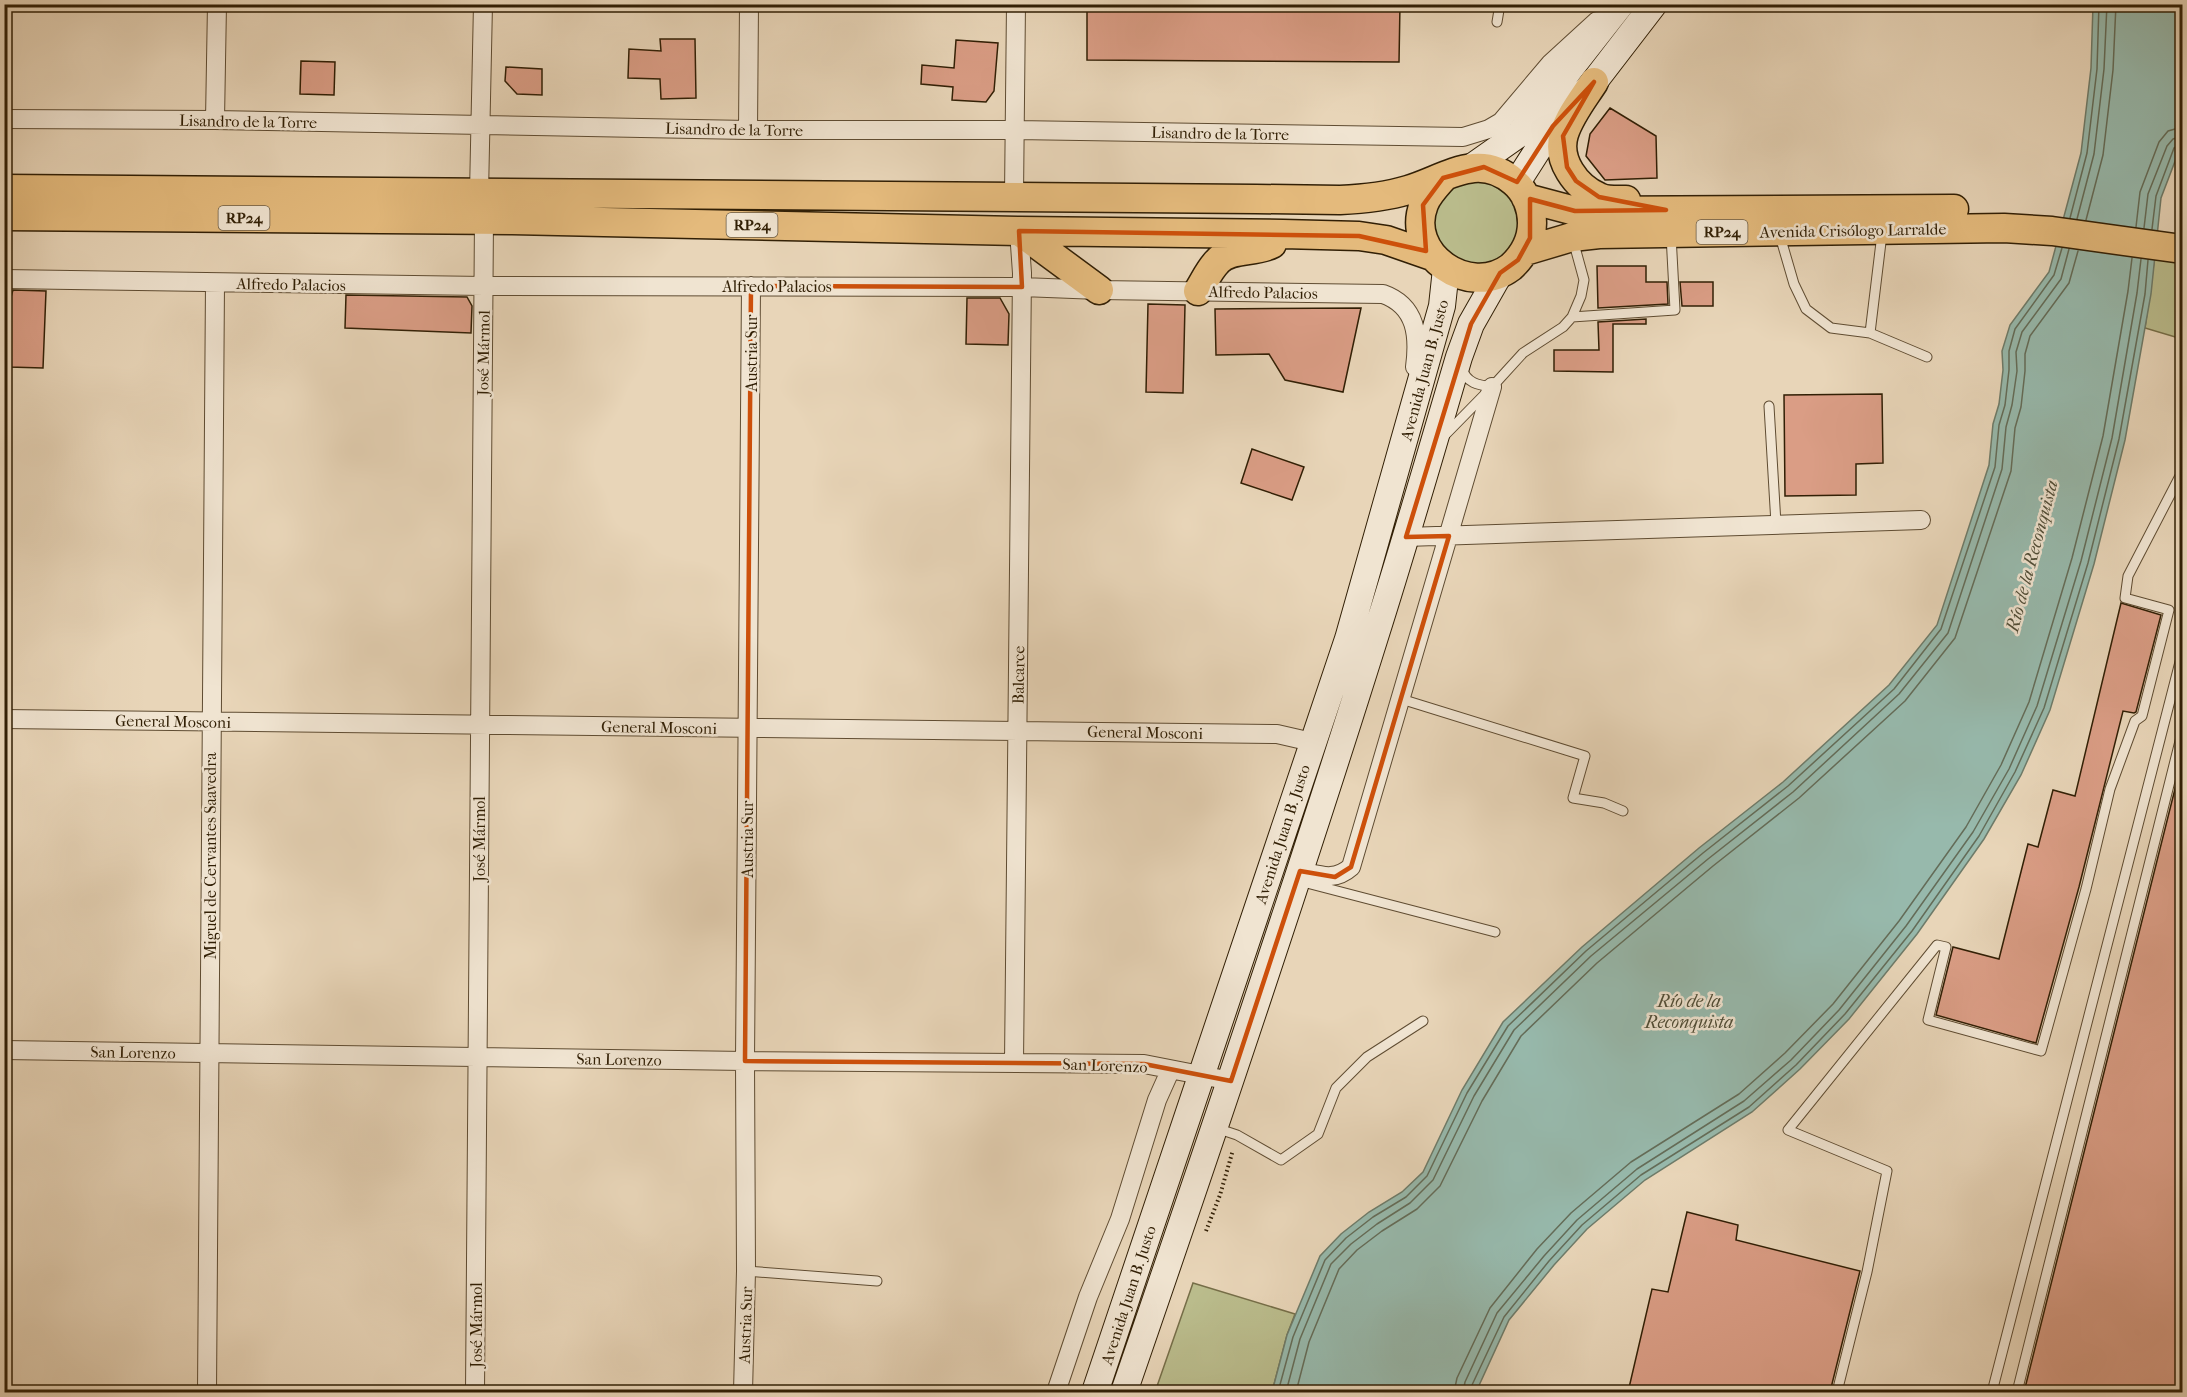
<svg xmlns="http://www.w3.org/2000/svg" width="2187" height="1397" font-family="'IM FELL French Canon',serif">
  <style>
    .green { fill: #babc8c; stroke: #766e48; stroke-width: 1.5 }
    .water { fill: #97b9ac; stroke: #6e7b69; stroke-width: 1.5 }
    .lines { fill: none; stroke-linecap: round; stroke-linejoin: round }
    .shore { stroke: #646c58; stroke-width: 1.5 }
    .building { fill: #da9d85; stroke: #311f05; stroke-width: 1.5 }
    .lane-casing { stroke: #5f4c32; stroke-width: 11 }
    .street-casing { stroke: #5f4c32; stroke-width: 20 }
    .secondary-casing { stroke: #311f05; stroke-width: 28 }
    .primary-casing { stroke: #311f05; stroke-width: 31 }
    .path { stroke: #311f05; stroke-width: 4; stroke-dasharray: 1.5 3; stroke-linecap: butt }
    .lane { stroke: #f0e4d1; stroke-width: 9 }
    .street { stroke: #f0e4d1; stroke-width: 18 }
    .secondary { stroke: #f0e4d1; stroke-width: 26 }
    .primary { stroke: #e4ba7c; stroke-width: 28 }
    .marked { fill: none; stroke: #cd500b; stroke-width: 4.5; stroke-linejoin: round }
    .labels { text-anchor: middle; stroke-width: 5; stroke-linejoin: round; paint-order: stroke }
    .shield { fill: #f0e4d1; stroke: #6a5a42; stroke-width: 1.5 }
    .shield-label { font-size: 15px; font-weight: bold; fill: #311f05 }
    .street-label { font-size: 16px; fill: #311f05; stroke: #f0e4d1 }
    .water-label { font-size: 18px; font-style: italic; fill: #504d37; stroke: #f0e4d1 }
  </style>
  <rect width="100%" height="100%" fill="#e8d5b8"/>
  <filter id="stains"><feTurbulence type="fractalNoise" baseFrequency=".00333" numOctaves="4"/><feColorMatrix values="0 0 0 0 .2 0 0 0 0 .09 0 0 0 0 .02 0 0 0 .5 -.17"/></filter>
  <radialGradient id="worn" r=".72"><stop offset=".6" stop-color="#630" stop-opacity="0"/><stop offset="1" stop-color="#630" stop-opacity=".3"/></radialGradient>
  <!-- green -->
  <path class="green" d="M1477,176L1515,198L1522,228L1509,255L1482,268L1440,252C1428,195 1425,202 1477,176Z
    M2155,255L2182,261V339L2145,328Z
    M1193,1283L1295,1314L1287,1335L1272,1392H1155Z"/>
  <!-- water -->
  <path class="water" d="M2093,5H2182V143L2161,198L2151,294L2125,440L2094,564L2050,710L2021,775L1984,839L1917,934L1849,1019L1800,1069L1752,1112L1645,1180L1587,1229L1554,1265L1509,1320L1476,1392H1272L1287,1335L1320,1256L1341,1234L1369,1212L1402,1192L1423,1172L1462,1090L1503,1022L1582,947L1699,848L1783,782L1889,685L1937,625L1989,465L1993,424L1999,404L2003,370L2002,351L2010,325L2049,272L2081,153L2091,68Z"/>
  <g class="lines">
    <!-- shore -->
    <path class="shore" d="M2070,218L2087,153L2097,69L2099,4
      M2077,219L2094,154L2104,69L2107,4
      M2086,220L2103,155L2113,70L2116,4
      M2136,227L2140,192L2159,142L2168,131L2182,127
      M2144,228L2148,194L2167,146L2173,139L2182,136
      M2152,229L2156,196L2174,148L2182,144
      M1278,1392L1293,1337L1325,1260L1346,1238L1373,1217L1406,1197L1427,1176L1467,1093L1508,1026L1586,951L1703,853L1788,786L1894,689L1941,629L1995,467L1999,425L2005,405L2009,370V351L2015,329L2054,275L2062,248
      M1286,1392L1300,1339L1331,1264L1351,1244L1377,1224L1410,1203L1433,1180L1474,1096L1514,1030L1591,956L1708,859L1793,792L1899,694L1948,633L2002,469L2006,427L2012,405L2017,371L2016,352L2022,332L2061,279L2069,249
      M1296,1392L1309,1342L1339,1269L1357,1250L1382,1231L1417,1209L1440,1186L1482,1101L1521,1036L1597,963L1713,866L1799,798L1905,701L1955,638L2011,471L2015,428L2021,407L2025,371V354L2030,336L2069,283L2078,251
      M1454,1392L1457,1378L1490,1308L1537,1249L1571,1213L1631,1162L1739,1094L1785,1053L1833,1004L1899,921L1966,827L2001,765L2029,702L2072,558L2103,436L2128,291L2132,258
      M1463,1392L1465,1382L1497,1313L1544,1256L1577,1220L1637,1169L1744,1101L1791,1060L1839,1010L1906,926L1973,832L2009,769L2037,706L2081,561L2112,438L2137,293L2141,259
      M1471,1392L1472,1385L1504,1317L1549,1261L1582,1225L1641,1175L1749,1107L1796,1065L1845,1014L1912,931L1979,836L2015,772L2044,708L2088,563L2119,439L2145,294L2148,260"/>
  </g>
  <!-- building -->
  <path class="building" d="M1087,4H1400L1399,62L1087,60Z
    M660,39H695L696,98L661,99L660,79L628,78L629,49L661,51Z
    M956,40L998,43L994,91L986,102L952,100L953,87L921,84L922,65L954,68Z
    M301,61L335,62L334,95L300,94Z
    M506,67L542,69V95L517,94L505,81Z
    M1610,108L1656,136L1657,178L1605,180L1586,156L1590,134Z
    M1597,266H1646V282H1667L1668,304L1598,308Z
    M1680,282H1713V306H1682Z
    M13,290L46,291L43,368L9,367L10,334H4V297H11Z
    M346,295L467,297L472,306L471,333L345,328Z
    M967,298H1000L1009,314L1008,345L966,344Z
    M1148,304L1185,305L1183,393L1146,392Z
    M1361,308L1343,392L1285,380L1269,354L1216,355L1215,309Z
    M1646,319V324H1613V372L1554,371V350H1599L1598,322Z
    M1882,394L1883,463L1856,464V495L1785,496L1784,395Z
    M1252,449L1304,467L1292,500L1241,483Z
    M2121,603L2161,615L2136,712L2134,713L2123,711L2079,887L2036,1043L1936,1015L1953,947L1999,959L2028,844L2038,847L2053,790L2075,796Z
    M2182,761V1392H2024Z
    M1687,1212L1738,1225L1736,1240L1860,1271L1830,1392H1628L1652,1289L1668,1292Z"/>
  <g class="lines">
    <!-- lane casing -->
    <g class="lane-casing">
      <path id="lane" d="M1497,22L1500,4
        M1780,236L1794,284L1806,309L1831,328L1870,333L1927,357
        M1572,317L1675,310L1671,235
        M1870,333L1882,234
        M1462,368C1466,383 1478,385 1492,387
        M1769,406L1776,524
        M1444,436L1492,387L1523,353L1563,327L1572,317L1581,296L1584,280L1573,240
        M1401,699L1585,756L1573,798L1604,803L1623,811
        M1299,881L1495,932
        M1216,1128L1237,1135L1281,1160L1318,1134L1336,1088L1367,1057L1423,1021
        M746,1271L877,1281
        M1837,1392L1867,1272L1887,1171L1788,1130L1937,945L1946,947L1928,1020L2041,1051L2086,889L2110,789L2135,721L2142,716L2169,610L2125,598L2128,576L2182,472
        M1992,1392L2182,654
        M2017,1392L2182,733"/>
    </g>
    <!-- street casing -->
    <g class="street-casing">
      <path id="street" d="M4,119L215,120L748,130H1014L1463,137L1489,129L1501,122L1550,64L1597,21
        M215,120L217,4
        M748,130L749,4
        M479,193L483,4
        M1014,195L1016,4
        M4,279L484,286L1022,287L1099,290L1383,294C1417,306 1419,337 1415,367
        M1406,537L1921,520
        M4,719L1277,734L1312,742
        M1300,871C1320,875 1334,882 1351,867L1492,387
        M4,1050L745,1061L1144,1064L1231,1081
        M1014,1063L1022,273L1019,231
        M207,1392L215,283
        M475,1392L484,219
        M743,1392L746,1271L745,1061L751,286
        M1056,1392L1088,1297L1120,1219L1157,1100L1170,1071"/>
    </g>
    <!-- secondary casing -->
    <g class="secondary-casing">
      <path id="secondary" d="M1472,167L1519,134L1621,4
        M1516,184L1553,126L1594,82L1654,4
        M1095,1392L1348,639L1442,306L1446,269
        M1124,1392C1210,1143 1295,892 1374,640C1404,546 1431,452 1459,357L1471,324L1500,273"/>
    </g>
    <!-- primary casing -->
    <g class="primary-casing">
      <path id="primary" d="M1594,82C1583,99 1570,115 1564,134C1556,160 1576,187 1599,197C1607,201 1617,200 1626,200
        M4,189C450,194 895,194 1340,200C1363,199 1385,197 1408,190C1445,179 1478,151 1514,182C1526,192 1532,208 1532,223C1532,240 1523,256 1511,267C1469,299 1404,254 1424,204C1428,194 1436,186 1443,178
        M1526,198L1575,211L1954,209
        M4,216L512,220L1019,231L1283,234L1359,236L1386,240L1432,256
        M1019,231L1099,290
        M1525,251L1572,237L1599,234L2004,228L2052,231L2182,249
        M1198,291C1204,282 1209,270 1217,262C1229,247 1255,253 1272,244"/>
    </g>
    <!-- path -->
    <path class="path" d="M1206,1231L1220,1195L1233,1150"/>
    <!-- lane -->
    <use href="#lane" class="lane"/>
    <!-- street -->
    <use href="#street" class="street"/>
    <!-- secondary -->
    <use href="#secondary" class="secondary"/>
    <!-- primary -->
    <use href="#primary" class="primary"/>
  </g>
  <!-- marked area -->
  <path class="marked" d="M1594,82L1563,136L1567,167L1576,181L1599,197L1666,210L1575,211L1530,199V238L1518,260L1500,273L1471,324L1406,537L1449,536L1351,867L1335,877L1300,871L1231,1081L1144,1064L745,1061L751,286L1022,287L1019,231L1359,236L1426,251L1423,205L1443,178L1484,167L1517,182L1553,126Z"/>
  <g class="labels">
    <!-- shield labels -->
    <g class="shield">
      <rect x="218.5" y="206" width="51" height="24" rx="4.5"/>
      <rect x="726.5" y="213" width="51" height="24" rx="4.5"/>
      <rect x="1696.5" y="220" width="51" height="24" rx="4.5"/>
    </g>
    <g class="shield-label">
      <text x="244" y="223">RP24</text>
      <text x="752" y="230">RP24</text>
      <text x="1722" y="237">RP24</text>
    </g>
    <!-- street labels -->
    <g class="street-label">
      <text transform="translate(248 121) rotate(1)" y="6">Lisandro de la Torre</text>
      <text transform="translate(734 129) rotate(1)" y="6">Lisandro de la Torre</text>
      <text transform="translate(1220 133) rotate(1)" y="6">Lisandro de la Torre</text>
      <text transform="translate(1853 230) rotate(-1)" y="6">Avenida Crisólogo Larralde</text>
      <text transform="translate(291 284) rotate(1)" y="6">Alfredo Palacios</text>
      <text x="777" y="292">Alfredo Palacios</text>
      <text transform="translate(1263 292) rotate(1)" y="6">Alfredo Palacios</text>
      <text transform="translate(483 353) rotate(-89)" y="6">José Mármol</text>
      <text transform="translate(751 353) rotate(-90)" y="6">Austria Sur</text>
      <text transform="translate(1424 370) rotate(-75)" y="6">Avenida Juan B. Justo</text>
      <text transform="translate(1018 675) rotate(-89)" y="6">Balcarce</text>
      <text transform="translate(173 721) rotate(1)" y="6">General Mosconi</text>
      <text transform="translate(659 727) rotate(1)" y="6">General Mosconi</text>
      <text transform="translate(1145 732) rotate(1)" y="6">General Mosconi</text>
      <text transform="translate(1282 834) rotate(-72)" y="6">Avenida Juan B. Justo</text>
      <text transform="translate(479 839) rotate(-90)" y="6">José Mármol</text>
      <text transform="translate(747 839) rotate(-90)" y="6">Austria Sur</text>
      <text transform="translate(210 856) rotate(-90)" y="6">Miguel de Cervantes Saavedra</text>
      <text transform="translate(133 1052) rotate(1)" y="6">San Lorenzo</text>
      <text transform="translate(619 1059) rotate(1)" y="6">San Lorenzo</text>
      <text transform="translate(1105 1065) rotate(2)" y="6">San Lorenzo</text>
      <text transform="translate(1128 1295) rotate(-72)" y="6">Avenida Juan B. Justo</text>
      <text transform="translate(476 1325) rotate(-90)" y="6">José Mármol</text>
      <text transform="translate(745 1325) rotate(-88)" y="6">Austria Sur</text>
    </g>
    <!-- water labels -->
    <g class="water-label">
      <text transform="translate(2032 556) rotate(-75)" y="6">Río de la Reconquista</text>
      <text x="1689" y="1007">Río de la<tspan x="1689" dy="21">Reconquista</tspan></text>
    </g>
  </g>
  <!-- margin -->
  <rect width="2187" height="1397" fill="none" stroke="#e8d5b8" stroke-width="24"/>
  <rect x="6" y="6" width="2175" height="1385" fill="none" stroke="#311f05" stroke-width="3"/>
  <rect x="12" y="12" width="2163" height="1373" fill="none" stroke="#311f05" stroke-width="1.5"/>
  <rect width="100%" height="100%" filter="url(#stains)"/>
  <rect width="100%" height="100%" fill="url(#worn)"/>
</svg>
